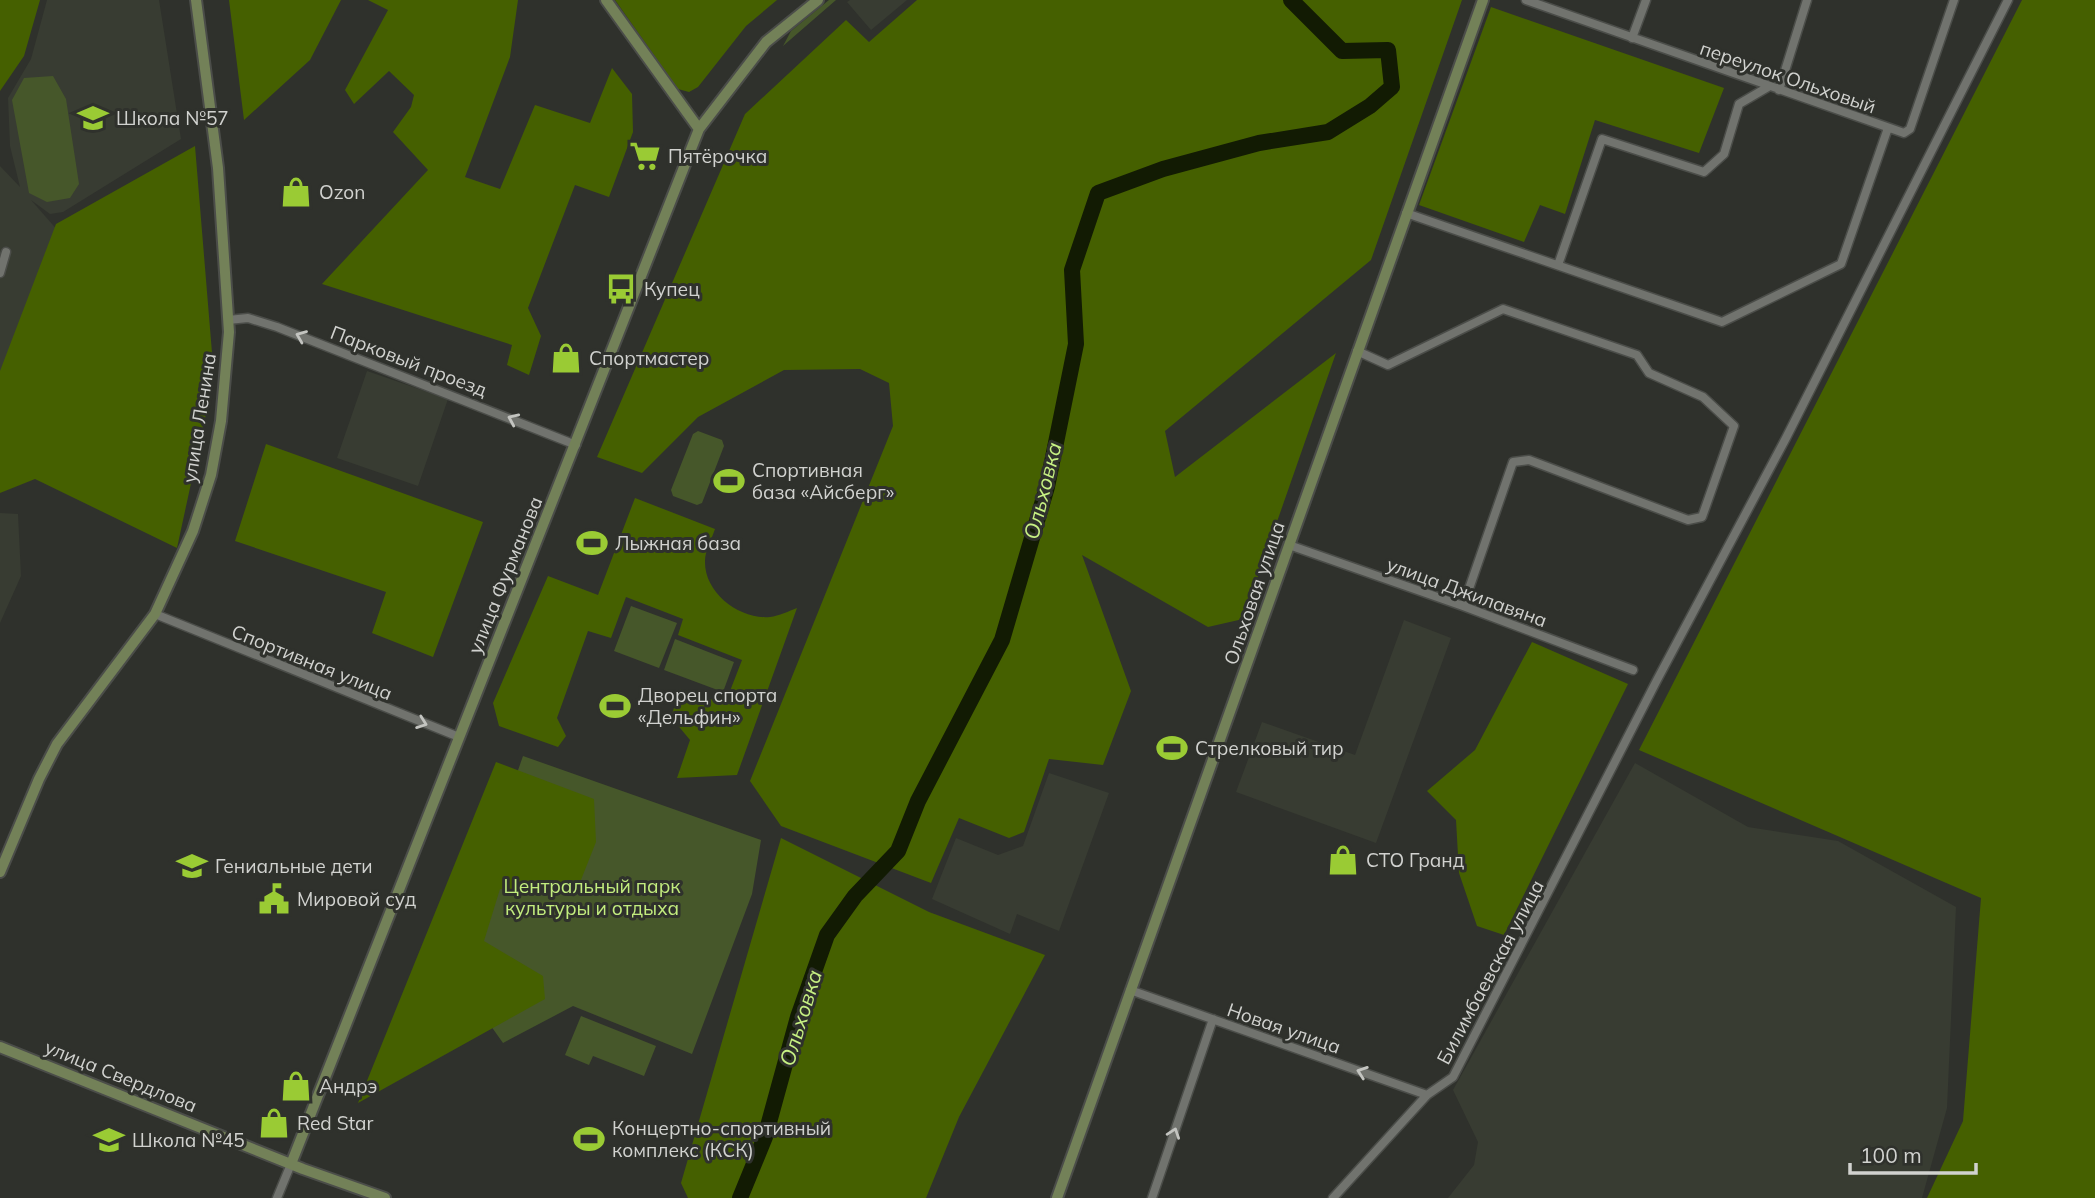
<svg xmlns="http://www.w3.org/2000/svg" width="2095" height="1198" font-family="Mulish,sans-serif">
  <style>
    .built { fill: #383c32 }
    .green { fill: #46572a }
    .forest { fill: #456000 }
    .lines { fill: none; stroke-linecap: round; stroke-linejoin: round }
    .river { stroke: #121b03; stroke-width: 16 }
    .street-casing { stroke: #4b4d49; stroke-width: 11 }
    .secondary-casing { stroke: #4b4d49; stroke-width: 14 }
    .street { stroke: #71736e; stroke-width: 8 }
    .secondary { stroke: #738158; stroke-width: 10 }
    .oneway { stroke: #c3c4c0 }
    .labels { text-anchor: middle; stroke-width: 6; stroke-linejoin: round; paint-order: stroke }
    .street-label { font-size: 19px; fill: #d1d2cf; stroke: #2f312c }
    .poi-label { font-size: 19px; fill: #d1d2cf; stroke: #2f312c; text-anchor: start }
    .park-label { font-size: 19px; fill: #c2ec7e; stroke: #2f312c }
    .water-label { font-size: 21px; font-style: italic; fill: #c7f183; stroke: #2f312c }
  </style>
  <rect width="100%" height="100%" fill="#2f312c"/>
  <!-- built -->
  <path class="built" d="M47,0H159L181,139L63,212L50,214L31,200L59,232L0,390V166L20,187L10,146L8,98L31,59Z
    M850,0H907L871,30L847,2Z
    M367,371L448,399L418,486L337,458Z
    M0,513L18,514L21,576L0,623Z
    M1404,620L1451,638L1376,843L1236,792L1262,722L1355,755Z
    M1635,763L1748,827L1838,841L1956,907L1947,1108L1922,1198H1448L1474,1165L1478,1142L1453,1090Z
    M1049,773L1109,793L1059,931L1017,914L1010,934L932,899L956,838L998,855L1023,846Z"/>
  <!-- green -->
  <path class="green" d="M829,0H836L783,46L791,31Z
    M53,76L66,99L79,184L70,198L47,202L29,193L12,100L24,78Z
    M698,431L722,440L724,446L702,503L697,505L673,496L671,490L693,434Z
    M631,606L677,623L659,668L614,651Z
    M675,639L734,662L723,692L664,670Z
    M523,756L761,840L752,894L692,1054L573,1006L503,1043L486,1019L439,996Z
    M581,1016L656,1046L644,1076L593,1056L589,1065L565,1055Z"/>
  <!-- forest -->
  <path class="forest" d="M0,0H40L24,56L0,91Z
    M229,0H341L310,60L244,120Z
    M368,0H518L510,57L465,177L500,189L535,105L590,123L612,68L632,94L633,132L609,197L575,185L528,308L541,336L529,375L507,365L512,345L322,284L428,170L393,132L411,107L414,95L389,71L354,104L345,90L388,10Z
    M615,0H777L746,26L698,87L689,92L678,89Z
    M917,0H1462L1371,260L1165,431L1175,477L1336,353L1243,619L1208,627L1082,555L1131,691L1103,765L1049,759L1024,832L1009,838L959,818L931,883L781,826L750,781L893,426L889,383L860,369L784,370L698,417L642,473L597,457L745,114L846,20L869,42Z
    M2022,0H2095V1198H1927L1963,1121L1981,898L1639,750Z
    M1491,7L1724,88L1699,153L1595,120L1565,214L1540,205L1524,242L1419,205Z
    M195,146L214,377L177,548L35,479L0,493V371L56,224Z
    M266,444L483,522L433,657L372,633L386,592L235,541Z
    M635,498L715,529C712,538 705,551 705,561C704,593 740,620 770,617C779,616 789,611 797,608L737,775L677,778L690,740L671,717L680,689L725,704L742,660L678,635L683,619L626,597L611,638L588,631L557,718L566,736L558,747L499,726L493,703L548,576L598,595Z
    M1532,642L1628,684L1504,935L1477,926L1459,873L1456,820L1427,791L1475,750Z
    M496,762L594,799L596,842L577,890L500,889L484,941L543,976L545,999L358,1103Z
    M781,838L929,912L1045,955L959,1117L926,1198H688L681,1183Z"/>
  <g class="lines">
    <!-- river -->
    <path class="river" d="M740,1198L765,1137L798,1017L827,935L855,896L898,851L918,801L1002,640L1047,487L1076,344L1072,270L1098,193L1163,169L1259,143L1328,132L1370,106L1392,87L1388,50L1342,51L1291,0"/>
    <!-- street casing -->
    <g class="street-casing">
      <path id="street" d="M1526,0L1904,133L1910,129L1954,0
        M1632,38L1646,0
        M1779,90L1807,0
        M1406,213L1722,322L1841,264L1888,128
        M1558,265L1602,139L1704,172L1724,154L1739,104L1768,87
        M0,273L6,252
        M228,320L248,318L277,327L576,445
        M1357,351L1388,365L1503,309L1637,355L1649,373L1703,397L1734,426L1702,517L1688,520L1529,460L1513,462L1463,606
        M1289,545L1463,606L1633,670
        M155,614L459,737
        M1130,990L1427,1095
        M277,1198L291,1164
        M1152,1198L1213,1019
        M1333,1198L1427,1095L1453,1077L1657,680L1786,438L2008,0"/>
    </g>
    <!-- secondary casing -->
    <g class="secondary-casing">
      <path id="secondary" d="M606,0L699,129
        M0,872L39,779L57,744L155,614L193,531L211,475L221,421L229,332L218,168L196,0
        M0,1047L303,1169L385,1198
        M291,1164L699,129L766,42L818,0
        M1057,1198L1483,0"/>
    </g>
    <!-- street -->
    <use href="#street" class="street"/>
    <!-- secondary -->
    <use href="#secondary" class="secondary"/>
  </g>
  <!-- one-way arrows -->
  <defs><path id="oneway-chevron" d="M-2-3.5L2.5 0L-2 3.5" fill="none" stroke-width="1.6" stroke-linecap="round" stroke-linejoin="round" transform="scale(1.75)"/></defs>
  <g class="oneway">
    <use href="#oneway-chevron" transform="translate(301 336) rotate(-158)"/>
    <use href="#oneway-chevron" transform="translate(513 419) rotate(-156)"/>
    <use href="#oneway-chevron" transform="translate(422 723) rotate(20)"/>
    <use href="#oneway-chevron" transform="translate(1362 1072) rotate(-161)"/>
    <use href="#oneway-chevron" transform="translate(1174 1133) rotate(-71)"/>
  </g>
  <!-- icons -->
  <defs>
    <g id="school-bare" transform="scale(2.415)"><path d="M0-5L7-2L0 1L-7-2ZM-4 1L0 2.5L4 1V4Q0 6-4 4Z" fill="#9acb34" stroke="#2f312c" stroke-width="2.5" paint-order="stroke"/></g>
    <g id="supermarket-bare" transform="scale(2.415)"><path d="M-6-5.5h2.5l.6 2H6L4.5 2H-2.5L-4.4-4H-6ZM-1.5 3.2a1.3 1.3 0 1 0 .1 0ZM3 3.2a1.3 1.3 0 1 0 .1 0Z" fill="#9acb34" stroke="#2f312c" stroke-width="2.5" paint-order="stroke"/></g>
    <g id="shop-bare" transform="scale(2.415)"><path d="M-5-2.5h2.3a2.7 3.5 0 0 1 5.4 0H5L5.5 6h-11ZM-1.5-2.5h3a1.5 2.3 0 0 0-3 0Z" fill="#9acb34" stroke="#2f312c" stroke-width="2.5" paint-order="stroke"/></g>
    <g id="bus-bare" transform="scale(2.415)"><path d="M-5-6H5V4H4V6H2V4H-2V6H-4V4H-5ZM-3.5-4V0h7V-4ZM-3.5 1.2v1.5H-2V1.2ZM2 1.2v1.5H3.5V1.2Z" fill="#9acb34" stroke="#2f312c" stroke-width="2.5" paint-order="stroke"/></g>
    <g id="stadium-bare" transform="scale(2.415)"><path d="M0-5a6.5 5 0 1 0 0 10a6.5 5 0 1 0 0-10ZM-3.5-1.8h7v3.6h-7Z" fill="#9acb34" stroke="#2f312c" stroke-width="2.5" paint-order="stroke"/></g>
    <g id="civic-bare" transform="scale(2.415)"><path d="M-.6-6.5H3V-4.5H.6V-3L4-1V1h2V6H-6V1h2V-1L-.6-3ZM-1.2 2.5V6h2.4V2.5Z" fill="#9acb34" stroke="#2f312c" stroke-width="2.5" paint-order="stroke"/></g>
  </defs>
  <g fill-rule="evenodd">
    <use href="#school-bare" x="93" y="118"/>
    <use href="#supermarket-bare" x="645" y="156"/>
    <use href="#shop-bare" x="296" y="192"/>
    <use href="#bus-bare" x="621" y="289"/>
    <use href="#shop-bare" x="566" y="358"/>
    <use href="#stadium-bare" x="729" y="481"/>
    <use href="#stadium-bare" x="592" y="543"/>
    <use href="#stadium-bare" x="615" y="706"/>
    <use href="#stadium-bare" x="1172" y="748"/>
    <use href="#shop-bare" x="1343" y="860"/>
    <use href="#school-bare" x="192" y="866"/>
    <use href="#civic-bare" x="274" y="899"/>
    <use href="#shop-bare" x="296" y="1086"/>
    <use href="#shop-bare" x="274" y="1123"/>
    <use href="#stadium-bare" x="589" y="1139"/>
    <use href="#school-bare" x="109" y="1140"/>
  </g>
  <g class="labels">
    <!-- street labels -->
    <g class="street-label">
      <text transform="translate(1788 77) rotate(19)" y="7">переулок Ольховый</text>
      <text transform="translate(409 361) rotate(21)" y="7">Парковый проезд</text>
      <text transform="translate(199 418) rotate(-81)" y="7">улица Ленина</text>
      <text transform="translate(505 575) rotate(-68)" y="7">улица Фурманова</text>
      <text transform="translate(1467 592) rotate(20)" y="7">улица Джилавяна</text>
      <text transform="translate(1254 593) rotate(-71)" y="7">Ольховая улица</text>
      <text transform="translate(312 662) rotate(22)" y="7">Спортивная улица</text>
      <text transform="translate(1490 972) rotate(-62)" y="7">Билимбаевская улица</text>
      <text transform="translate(1284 1028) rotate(19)" y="7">Новая улица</text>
      <text transform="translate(121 1076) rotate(22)" y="7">улица Свердлова</text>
    </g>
    <!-- poi labels -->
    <g class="poi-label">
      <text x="116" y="125">Школа №57</text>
      <text x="668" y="163">Пятёрочка</text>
      <text x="319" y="199">Ozon</text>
      <text x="644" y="296">Купец</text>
      <text x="589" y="365">Спортмастер</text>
      <text x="752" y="477">Спортивная<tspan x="752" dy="22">база «Айсберг»</tspan></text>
      <text x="615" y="550">Лыжная база</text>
      <text x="638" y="702">Дворец спорта<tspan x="638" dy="22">«Дельфин»</tspan></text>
      <text x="1195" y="755">Стрелковый тир</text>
      <text x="1366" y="867">СТО Гранд</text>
      <text x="215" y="873">Гениальные дети</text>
      <text x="297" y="906">Мировой суд</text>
      <text x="319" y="1093">Андрэ</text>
      <text x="297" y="1130">Red Star</text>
      <text x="612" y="1135">Концертно-спортивный<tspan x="612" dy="22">комплекс (КСК)</tspan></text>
      <text x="132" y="1147">Школа №45</text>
    </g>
    <!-- park labels -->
    <g class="park-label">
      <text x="592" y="893">Центральный парк<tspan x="592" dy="22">культуры и отдыха</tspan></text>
    </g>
    <!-- water labels -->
    <g class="water-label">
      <text transform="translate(1043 491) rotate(-76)" y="7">Ольховка</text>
      <text transform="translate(801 1018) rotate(-73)" y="7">Ольховка</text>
    </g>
  </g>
  <!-- scale -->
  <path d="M1850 1163v10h126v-10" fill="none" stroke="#d1d2cf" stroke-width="3.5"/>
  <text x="1860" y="1163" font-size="21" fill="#d1d2cf" stroke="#2f312c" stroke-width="5" paint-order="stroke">100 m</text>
</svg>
